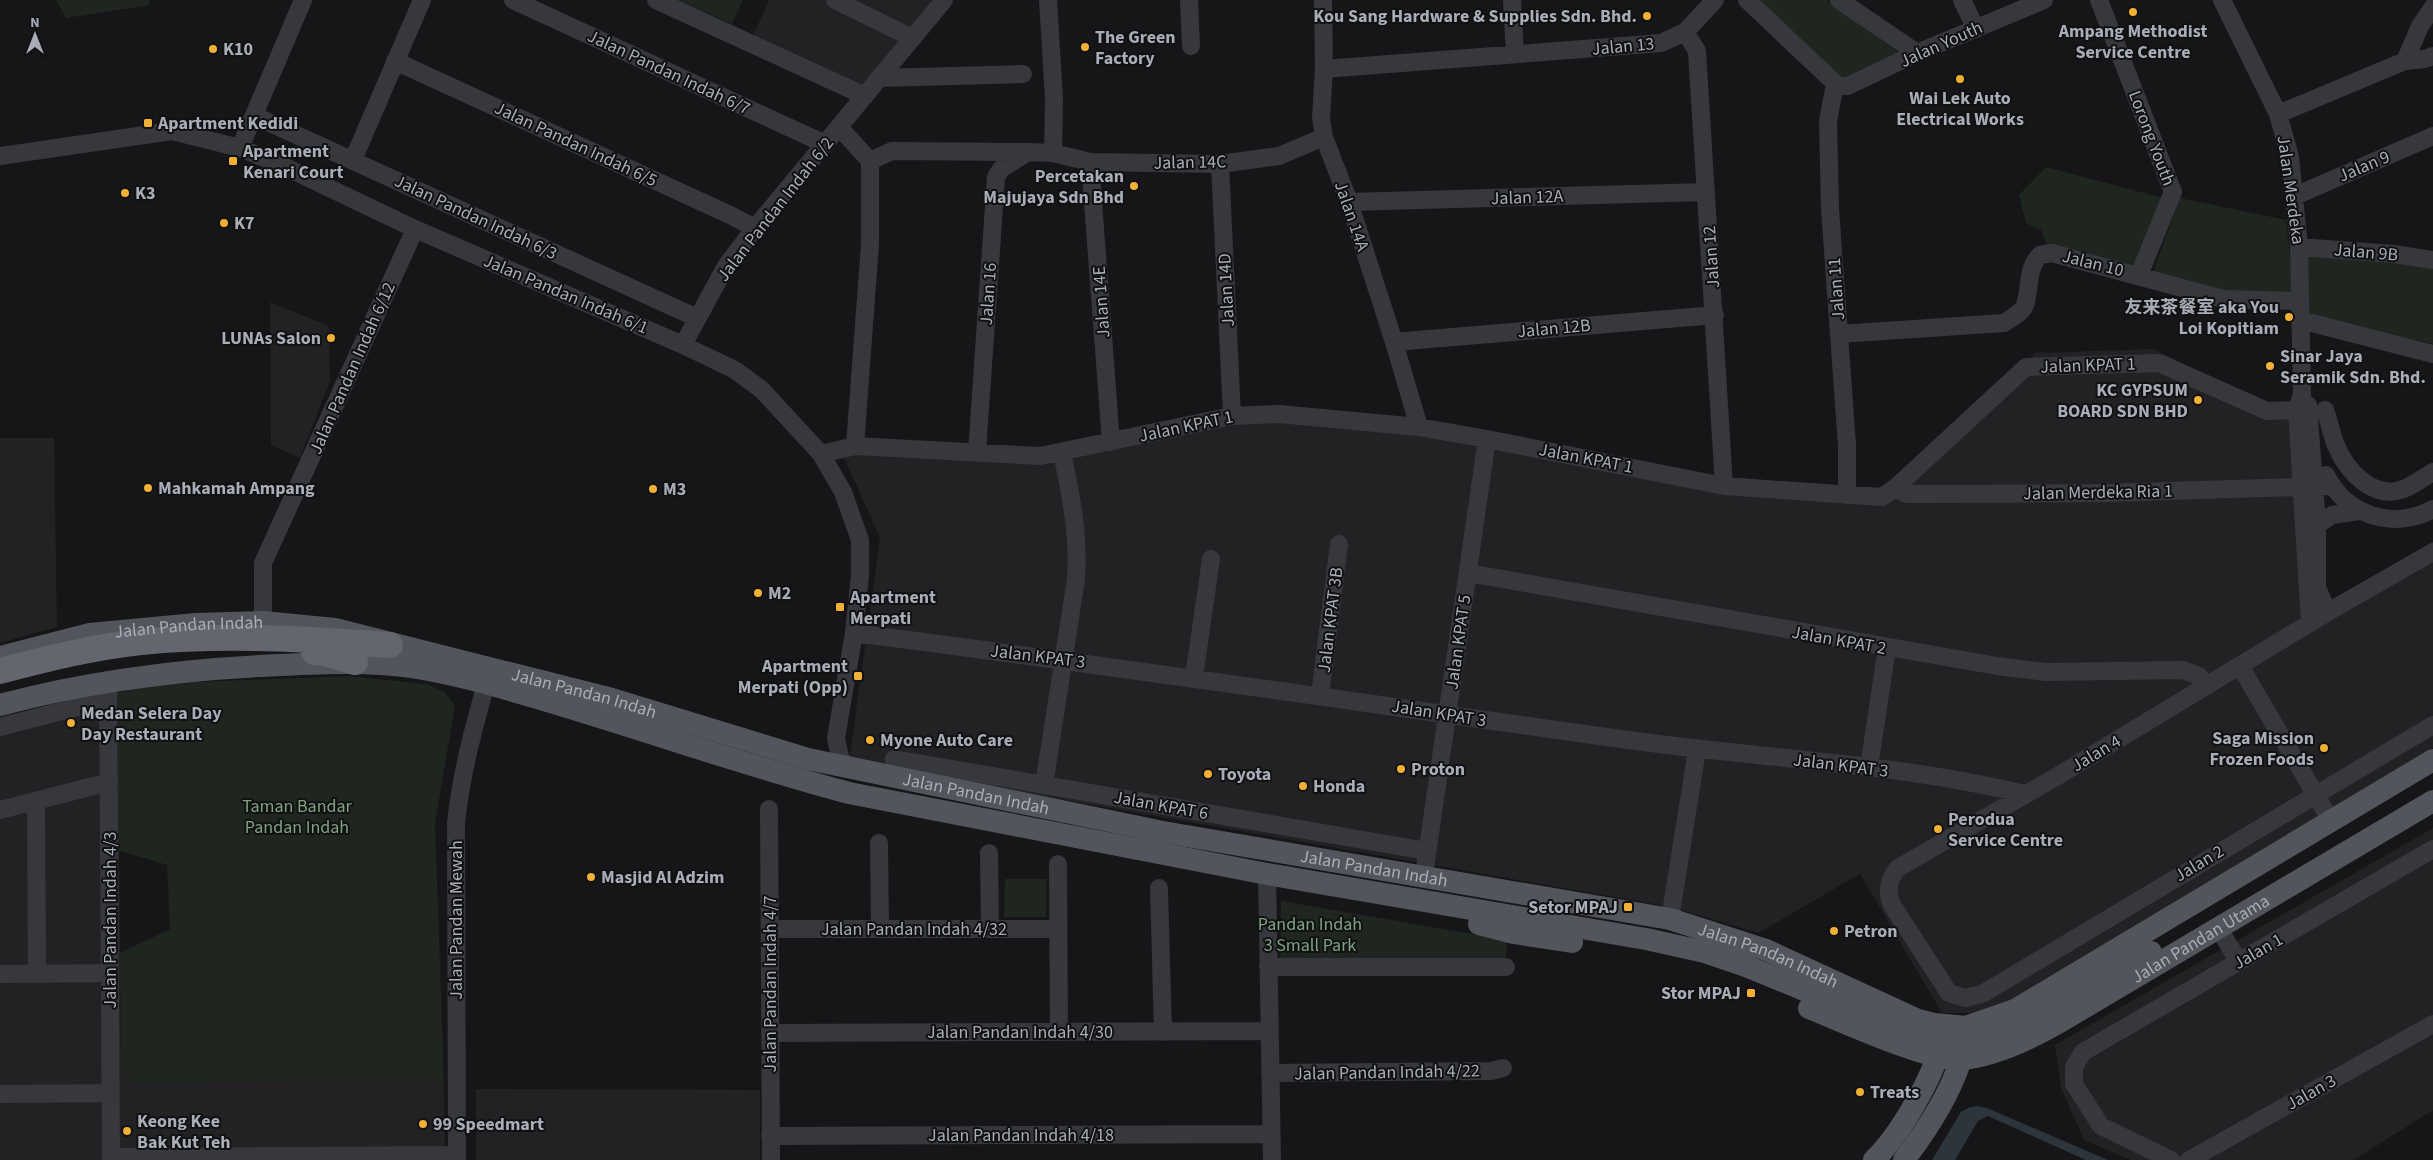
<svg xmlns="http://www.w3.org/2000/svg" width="2433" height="1160" font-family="'Source Sans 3','Noto Sans SC',sans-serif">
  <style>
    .built { fill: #222225 }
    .green { fill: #1e261f }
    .water { fill: #2c353c }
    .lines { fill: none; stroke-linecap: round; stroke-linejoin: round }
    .minor { stroke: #37383d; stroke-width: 18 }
    .major { stroke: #53555c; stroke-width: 22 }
    .highway { stroke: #63666e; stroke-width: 26 }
    .major-bridge { stroke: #53555c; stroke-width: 22 }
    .poi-dot { fill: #f2b134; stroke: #111113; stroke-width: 2 }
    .labels { text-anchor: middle; stroke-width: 4; stroke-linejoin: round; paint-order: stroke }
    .poi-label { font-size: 18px; font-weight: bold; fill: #a8adb8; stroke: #111113; text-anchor: start }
    .street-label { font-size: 18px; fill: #a8adb8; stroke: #111113 }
    .park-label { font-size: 18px; fill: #7fa381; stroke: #111113 }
  </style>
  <rect width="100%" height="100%" fill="#161618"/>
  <!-- built -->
  <path class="built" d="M769,0H932L860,89L752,38Z
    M270,302L329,326L330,381L300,458L271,445Z
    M2153,349L2262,402L2290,404L2301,616L2332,601L2433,541V748L2013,1000L1974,1013H1942L1860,874L1758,933L1671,907L849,762L880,538L838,444L1060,449L1264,407L1719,481L1881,489L2036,353Z
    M0,438H54L57,627L0,643Z
    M118,692L121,1070L132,1083L444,1082L445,1160H0V716Z
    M2433,828V1110L2354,1160H2131L2084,1140L2061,1088L2055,1045Z
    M476,1089L760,1090V1160H476Z"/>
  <!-- green -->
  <path class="green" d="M56,0H149L150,5L66,18Z
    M678,0H743L732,24Z
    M1757,0H1827L1900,54L1849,79L1837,77Z
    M2046,167L2163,198L2135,269L2047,245L2041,230L2026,223L2019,195Z
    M2180,198L2286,220L2294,296L2225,295L2152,275Z
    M2306,255H2337L2433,268V344L2309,315Z
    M348,676L426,684L445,692L455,706L435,823L444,1082L131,1083L121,1070L120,953L170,929L167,865L118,850V692L170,683Z
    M1005,879H1046V917H1004Z
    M1281,901L1507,940L1506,959L1280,963Z"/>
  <!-- water -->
  <path class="water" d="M1978,1106L1987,1108L2108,1160H2086L1988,1116L1978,1121L1955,1160H1932L1961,1112L1970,1107Z"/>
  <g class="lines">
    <!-- minor -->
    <path class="minor" d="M513,0L825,144
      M656,0L865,96
      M835,0L912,38
      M1048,0L1054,99L1053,153
      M1189,0L1191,46
      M1323,0L1324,69L1321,118L1324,137L1349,202L1394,342L1419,427
      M1512,0L1515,54
      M1747,0L1838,86H1848L1917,53L2044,0
      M1839,0L1917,53
      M1962,0L1976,29
      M2099,0L2173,192L2139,275
      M2222,0L2278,114L2290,157L2299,247L2302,394L2297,410L2310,623
      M1685,32L1697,51L1724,486
      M395,61L730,215L755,228
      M2405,61L2425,59L2433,56
      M1324,69L1661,43L1685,32L1715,0
      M879,78L1023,74
      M1835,84L1828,121L1830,209L1847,445V495
      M2278,114L2405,61L2420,26L2433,7
      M255,116L697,318
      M839,127L870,161L892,151L1028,152L1053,153L1090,162L1220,164L1279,156L1324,137
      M240,148L303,0
      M0,156L172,131L240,148L277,163L415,229L683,345L735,370L762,390L821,454L843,492L860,540V575L854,633L836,738L840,757L846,767
      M353,160L422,0
      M1090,162L1111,442
      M1220,164L1232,416
      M2295,196L2433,136
      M1349,202L1706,192
      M2299,247L2394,254L2433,260
      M2300,320L2433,354
      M1839,334L2004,323C2011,318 2022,313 2025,305C2031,287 2026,269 2040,255L2052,253L2223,299L2300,301
      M1394,342L1715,315
      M683,345L726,266L755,228L944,0
      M2308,405L2317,525V588L2328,612
      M2325,410C2329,421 2331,432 2335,443C2346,471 2374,502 2406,488C2415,484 2424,477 2433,472
      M855,446L870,244V161
      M977,452L996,177L1001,169L1028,152
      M821,454L855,446L1040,456L1232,416L1279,414L1419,427L1487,439L1724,486L1882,497L1895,488L2026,367L2159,363L2267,411L2297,410
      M2326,475C2346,515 2393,531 2433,509
      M1895,488L1907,494H1925L2106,493L2332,486
      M2317,525L2332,515L2359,511
      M2433,552L2328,612L2056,777L1898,868C1888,880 1886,891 1892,905L1949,993L1965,998L1982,994L2433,725
      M1468,573L1997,666L2046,672L2183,670L2199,676L2207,686
      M263,622V563L415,229
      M854,633C1115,666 1375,705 1636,741C1765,759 1897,763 2024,794
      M2240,666L2331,821
      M1194,677L1211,559
      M108,680L111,1160
      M1320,695L1339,544
      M0,727L108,699
      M894,759L1427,851
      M1869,767L1887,648
      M1044,785L1076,579C1079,535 1071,495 1062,453
      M36,801L37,973
      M769,809L771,1160
      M0,810L109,782
      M879,843L880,929
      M989,853L990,929
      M1058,864L1059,1032
      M1267,874L1272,1160
      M1424,875L1487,439
      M1159,888L1163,1032
      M1670,919L1697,750
      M770,929H1058
      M2219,929L2239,962
      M1268,967H1506
      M0,974L110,973
      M770,1033L1269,1031
      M1270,1073L1491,1071L1503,1068
      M0,1094L111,1093
      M770,1136L1271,1134
      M111,1157L457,1155
      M457,1160L456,823C461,775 473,730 486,684
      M2171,1160L2101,1126L2074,1084V1067L2083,1052L2433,849
      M2189,1160L2433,1024"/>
    <!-- major -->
    <g class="major">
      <path id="s1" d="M0,657L90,634L196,624L263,622L335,629L612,699L808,759L1163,832L1670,919L1766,950L1918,1020L1934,1024L1966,1027L2015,1010L2433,760"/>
      <path d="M0,705C93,680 185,669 281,665C325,663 368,661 412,667C458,674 503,688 547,701C648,731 747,766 849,793L1267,874L1646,939L1705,952L1746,966L1838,1004"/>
      <path d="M1479,924L1514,933L1572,942"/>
      <path id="s2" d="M1809,1008C1842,1021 1930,1062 1962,1059C1995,1056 2030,1039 2058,1023L2433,801"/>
      <path d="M1874,1160C1900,1135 1933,1077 1942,1042"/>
      <path d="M1904,1160C1927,1130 1958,1083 1964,1045"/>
    </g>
    <!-- highway -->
    <path class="highway" d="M314,652L325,653L355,662
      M0,671C46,659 93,647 141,642C224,634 307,639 390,645"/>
    <!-- major-bridge -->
    <path class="major-bridge" d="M1838,1004C1869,1016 1902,1033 1935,1038C1991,1047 2032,1022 2078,995C2102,980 2126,966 2151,952"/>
  </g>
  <!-- markers -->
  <g class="poi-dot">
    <circle cx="2133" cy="12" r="5"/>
    <circle cx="1647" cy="16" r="5"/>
    <circle cx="1085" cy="47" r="5"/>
    <circle cx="213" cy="49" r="5"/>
    <circle cx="1960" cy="79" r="5"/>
    <rect x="143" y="118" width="10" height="10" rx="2.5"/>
    <rect x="228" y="156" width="10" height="10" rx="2.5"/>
    <circle cx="1134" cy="186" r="5"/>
    <circle cx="125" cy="193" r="5"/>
    <circle cx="224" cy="223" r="5"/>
    <circle cx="2289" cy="317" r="5"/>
    <circle cx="331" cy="338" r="5"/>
    <circle cx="2270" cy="366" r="5"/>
    <circle cx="2198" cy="400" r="5"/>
    <circle cx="148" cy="488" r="5"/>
    <circle cx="653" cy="489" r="5"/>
    <circle cx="758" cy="593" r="5"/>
    <rect x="835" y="602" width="10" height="10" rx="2.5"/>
    <rect x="853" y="671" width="10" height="10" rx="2.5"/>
    <circle cx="71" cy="723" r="5"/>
    <circle cx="870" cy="740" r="5"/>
    <circle cx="2324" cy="748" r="5"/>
    <circle cx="1401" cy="769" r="5"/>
    <circle cx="1208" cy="774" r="5"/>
    <circle cx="1303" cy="786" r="5"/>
    <circle cx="1938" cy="829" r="5"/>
    <circle cx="591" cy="877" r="5"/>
    <rect x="1623" y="902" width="10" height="10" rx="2.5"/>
    <circle cx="1834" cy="931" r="5"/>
    <rect x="1746" y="988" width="10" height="10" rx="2.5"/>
    <circle cx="1860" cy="1092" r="5"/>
    <circle cx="423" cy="1124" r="5"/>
    <circle cx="127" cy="1131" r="5"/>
  </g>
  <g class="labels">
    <!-- poi labels -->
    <g class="poi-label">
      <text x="1637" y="22" text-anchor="end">Kou Sang Hardware &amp; Supplies Sdn. Bhd.</text>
      <text x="2133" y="37" text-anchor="middle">Ampang Methodist<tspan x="2133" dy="21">Service Centre</tspan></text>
      <text x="1095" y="43">The Green<tspan x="1095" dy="21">Factory</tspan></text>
      <text x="223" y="55">K10</text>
      <text x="1960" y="104" text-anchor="middle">Wai Lek Auto<tspan x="1960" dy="21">Electrical Works</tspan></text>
      <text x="158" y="129">Apartment Kedidi</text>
      <text x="243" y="157">Apartment<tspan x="243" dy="21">Kenari Court</tspan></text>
      <text x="1124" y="182" text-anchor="end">Percetakan<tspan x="1124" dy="21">Majujaya Sdn Bhd</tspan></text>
      <text x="135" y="199">K3</text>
      <text x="234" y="229">K7</text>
      <text x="2279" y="313" text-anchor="end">友来茶餐室 aka You<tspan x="2279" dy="21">Loi Kopitiam</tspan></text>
      <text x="321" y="344" text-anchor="end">LUNAs Salon</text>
      <text x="2280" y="362">Sinar Jaya<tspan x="2280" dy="21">Seramik Sdn. Bhd.</tspan></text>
      <text x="2188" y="396" text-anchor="end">KC GYPSUM<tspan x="2188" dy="21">BOARD SDN BHD</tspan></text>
      <text x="158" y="494">Mahkamah Ampang</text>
      <text x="663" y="495">M3</text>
      <text x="768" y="599">M2</text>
      <text x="850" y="603">Apartment<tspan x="850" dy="21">Merpati</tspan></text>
      <text x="848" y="672" text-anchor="end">Apartment<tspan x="848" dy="21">Merpati (Opp)</tspan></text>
      <text x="81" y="719">Medan Selera Day<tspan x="81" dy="21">Day Restaurant</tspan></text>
      <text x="2314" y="744" text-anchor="end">Saga Mission<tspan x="2314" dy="21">Frozen Foods</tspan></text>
      <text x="880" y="746">Myone Auto Care</text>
      <text x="1411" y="775">Proton</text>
      <text x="1218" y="780">Toyota</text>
      <text x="1313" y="792">Honda</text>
      <text x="1948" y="825">Perodua<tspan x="1948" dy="21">Service Centre</tspan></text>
      <text x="601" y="883">Masjid Al Adzim</text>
      <text x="1618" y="913" text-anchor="end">Setor MPAJ</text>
      <text x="1844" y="937">Petron</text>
      <text x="1741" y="999" text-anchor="end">Stor MPAJ</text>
      <text x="1870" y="1098">Treats</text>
      <text x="137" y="1127">Keong Kee<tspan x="137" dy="21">Bak Kut Teh</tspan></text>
      <text x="433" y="1130">99 Speedmart</text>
    </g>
    <!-- street labels -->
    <g class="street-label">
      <text transform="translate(1941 44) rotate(-24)" y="6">Jalan Youth</text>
      <text transform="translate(1623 46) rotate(-5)" y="6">Jalan 13</text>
      <text transform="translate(669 72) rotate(25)" y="6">Jalan Pandan Indah 6/7</text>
      <text transform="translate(2152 138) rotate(69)" y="6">Lorong Youth</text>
      <text transform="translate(576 144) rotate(25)" y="6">Jalan Pandan Indah 6/5</text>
      <text transform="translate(1190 162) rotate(-1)" y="6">Jalan 14C</text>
      <text transform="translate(2364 166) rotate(-23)" y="6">Jalan 9</text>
      <text transform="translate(2291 190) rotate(82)" y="6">Jalan Merdeka</text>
      <text transform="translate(1527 197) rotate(-2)" y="6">Jalan 12A</text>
      <text transform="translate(775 209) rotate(-52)" y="6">Jalan Pandan Indah 6/2</text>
      <text transform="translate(1352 216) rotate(71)" y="6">Jalan 14A</text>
      <text transform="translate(476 217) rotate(25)" y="6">Jalan Pandan Indah 6/3</text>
      <text transform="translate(2366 252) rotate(5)" y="6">Jalan 9B</text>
      <text transform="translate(1711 257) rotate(-94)" y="6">Jalan 12</text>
      <text transform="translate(2093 263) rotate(14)" y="6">Jalan 10</text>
      <text transform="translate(1836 289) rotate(-94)" y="6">Jalan 11</text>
      <text transform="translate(1226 290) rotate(-93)" y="6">Jalan 14D</text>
      <text transform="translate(566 294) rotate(23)" y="6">Jalan Pandan Indah 6/1</text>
      <text transform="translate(988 294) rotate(-86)" y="6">Jalan 16</text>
      <text transform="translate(1101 302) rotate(-94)" y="6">Jalan 14E</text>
      <text transform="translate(1554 328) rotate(-5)" y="6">Jalan 12B</text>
      <text transform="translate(2088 365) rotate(-2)" y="6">Jalan KPAT 1</text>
      <text transform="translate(352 368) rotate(-66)" y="6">Jalan Pandan Indah 6/12</text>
      <text transform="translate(1186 426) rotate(-12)" y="6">Jalan KPAT 1</text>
      <text transform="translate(1586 458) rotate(11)" y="6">Jalan KPAT 1</text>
      <text transform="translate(2098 492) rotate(-1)" y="6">Jalan Merdeka Ria 1</text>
      <text transform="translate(1330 620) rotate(-83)" y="6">Jalan KPAT 3B</text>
      <text dy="6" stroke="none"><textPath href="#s1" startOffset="192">Jalan Pandan Indah</textPath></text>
      <text transform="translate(1839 640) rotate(10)" y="6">Jalan KPAT 2</text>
      <text transform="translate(1458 642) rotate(-82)" y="6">Jalan KPAT 5</text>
      <text transform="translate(1038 656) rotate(7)" y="6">Jalan KPAT 3</text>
      <text dy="6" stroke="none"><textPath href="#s1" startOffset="596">Jalan Pandan Indah</textPath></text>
      <text transform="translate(1439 713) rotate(9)" y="6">Jalan KPAT 3</text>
      <text transform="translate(2096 753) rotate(-31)" y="6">Jalan 4</text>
      <text transform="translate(1841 765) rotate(7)" y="6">Jalan KPAT 3</text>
      <text dy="6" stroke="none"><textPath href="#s1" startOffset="1001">Jalan Pandan Indah</textPath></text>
      <text transform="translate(1161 805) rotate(10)" y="6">Jalan KPAT 6</text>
      <text transform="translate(2199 863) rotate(-31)" y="6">Jalan 2</text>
      <text dy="6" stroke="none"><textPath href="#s1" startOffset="1406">Jalan Pandan Indah</textPath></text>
      <text transform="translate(110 920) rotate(-90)" y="6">Jalan Pandan Indah 4/3</text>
      <text transform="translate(456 920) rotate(-90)" y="6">Jalan Pandan Mewah</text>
      <text x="914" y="935">Jalan Pandan Indah 4/32</text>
      <text dy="6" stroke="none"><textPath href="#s2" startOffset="431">Jalan Pandan Utama</textPath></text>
      <text transform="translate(2258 951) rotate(-30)" y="6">Jalan 1</text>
      <text dy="6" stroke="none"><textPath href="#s1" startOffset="1811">Jalan Pandan Indah</textPath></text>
      <text transform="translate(770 984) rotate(-90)" y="6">Jalan Pandan Indah 4/7</text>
      <text x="1020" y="1038">Jalan Pandan Indah 4/30</text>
      <text transform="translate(1387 1072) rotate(-1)" y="6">Jalan Pandan Indah 4/22</text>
      <text transform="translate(2311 1092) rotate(-29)" y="6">Jalan 3</text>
      <text x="1021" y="1141">Jalan Pandan Indah 4/18</text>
    </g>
    <!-- park labels -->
    <g class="park-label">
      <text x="297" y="812">Taman Bandar<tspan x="297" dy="21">Pandan Indah</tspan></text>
      <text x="1310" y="930">Pandan Indah<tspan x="1310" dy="21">3 Small Park</tspan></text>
    </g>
  </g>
  <!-- north arrow -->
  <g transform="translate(35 35)" stroke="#111113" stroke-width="4" paint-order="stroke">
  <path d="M0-4L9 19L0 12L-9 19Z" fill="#a8adb8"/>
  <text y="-8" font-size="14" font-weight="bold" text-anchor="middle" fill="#a8adb8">N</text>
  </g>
</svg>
